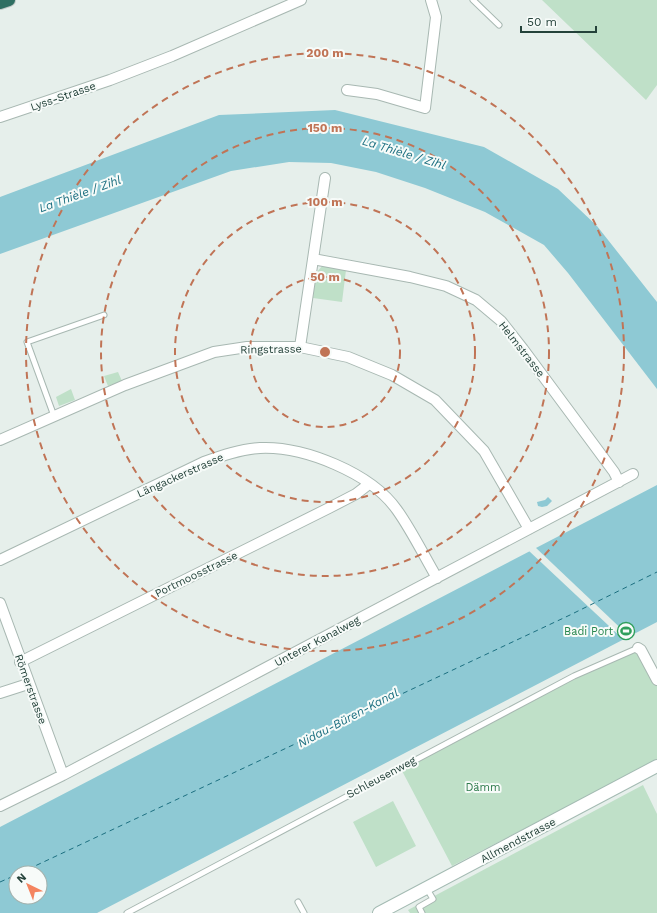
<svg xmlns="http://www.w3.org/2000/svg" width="657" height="913" font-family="'Work Sans',sans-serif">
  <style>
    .green { fill: #bfe0c8 }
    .water { fill: #8ec9d4; fill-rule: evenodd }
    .pier { fill: #e6efeb }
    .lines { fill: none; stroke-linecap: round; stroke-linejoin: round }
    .ferry { stroke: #1c6f80; stroke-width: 1; stroke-dasharray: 5 4; stroke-linecap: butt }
    .lane-casing { stroke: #a8b8b2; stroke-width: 7 }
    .street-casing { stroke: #a8b8b2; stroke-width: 12 }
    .secondary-casing { stroke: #a4bbb3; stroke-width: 14 }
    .highway-casing { stroke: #c2cac8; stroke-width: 14 }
    .lane { stroke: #fff; stroke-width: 5 }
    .street { stroke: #fff; stroke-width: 10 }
    .secondary { stroke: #fff; stroke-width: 12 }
    .highway { stroke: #2f6f62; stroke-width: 12 }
    .ring { fill: none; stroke: #c07456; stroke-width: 2; stroke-dasharray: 7 5 }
    .labels { text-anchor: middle; stroke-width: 4; stroke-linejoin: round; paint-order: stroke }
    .street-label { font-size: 11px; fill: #24423a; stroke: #f7fbf9 }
    .leisure-label { font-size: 11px; fill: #27864d; stroke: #f7fbf9; text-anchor: end }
    .park-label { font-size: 11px; fill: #2d7a4b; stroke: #f7fbf9 }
    .water-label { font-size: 12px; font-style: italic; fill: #1c6f80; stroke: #f7fbf9 }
    .centre { fill: #c07456; stroke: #f7fbf9; stroke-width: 2 }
    .ring-label { font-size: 12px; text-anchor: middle; font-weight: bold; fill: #c07456; stroke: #f7fbf9; stroke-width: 4; stroke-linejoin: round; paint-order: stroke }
  </style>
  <rect width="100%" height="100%" fill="#e6efeb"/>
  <!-- green -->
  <path class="green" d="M542,0H657V85L646,100Z
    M323,265L346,270L342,302L313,298L316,273Z
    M118,372L122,381L108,386L104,376Z
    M71,389L75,400L59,406L56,397Z
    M641,650L657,680V760L452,866L400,767L584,673Z
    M643,785L657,814V913H410L408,910Z
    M393,801L416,846L376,867L353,822Z"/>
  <!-- water -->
  <path class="water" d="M335,110L484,147L558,189L597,226L657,302V389L568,273L544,245L485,212L425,188L376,172L331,163L289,162L231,171L0,254V197L219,115Z
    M657,485V622L97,913H0V827ZM16,873H40V897H16Z
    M548,497L552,501L547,506L542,507L538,506L537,502L545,500Z"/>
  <!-- pier -->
  <path class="pier" d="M535,547L631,638L625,641L528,550Z"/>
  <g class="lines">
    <!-- ferry -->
    <path class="ferry" d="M20,873L570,615L657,572
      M0,882L16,875"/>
    <!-- lane casing -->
    <g class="lane-casing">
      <path id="lane" d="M473,0L499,25
        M54,416L27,342L104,315
        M298,902L304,913
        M127,913L574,676L638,648
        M422,913L419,907L433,899L427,889"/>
    </g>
    <!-- street casing -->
    <g class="street-casing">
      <path id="street" d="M347,90L377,94L425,108L436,17L431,0
        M0,117L110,80L172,56L301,0
        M313,259L410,277L446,286L476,300L501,321L523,349L614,472L619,482
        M300,347L325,178
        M0,440L125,385L214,352L247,347H300L348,357L392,375L435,400L484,451L529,529
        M0,560L204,462C221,456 241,449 260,448C304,446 371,473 397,510C412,531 424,556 437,578
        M0,603L63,775
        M638,648L641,650L657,680
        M20,662L329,508L356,494L369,484
        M0,693L28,684
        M0,806L63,775L633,474"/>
    </g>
    <!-- secondary casing -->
    <g class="secondary-casing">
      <path id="secondary" d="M379,913L657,766"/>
    </g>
    <!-- highway casing -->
    <g class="highway-casing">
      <path id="highway" d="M0,3L9,0"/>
    </g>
    <!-- lane -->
    <use href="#lane" class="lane"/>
    <!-- street -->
    <use href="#street" class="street"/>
    <!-- secondary -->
    <use href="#secondary" class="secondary"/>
    <!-- highway -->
    <use href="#highway" class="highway"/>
  </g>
  <!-- distance rings -->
  <g class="ring">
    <circle cx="325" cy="352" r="75"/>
    <circle cx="325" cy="352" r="150"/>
    <circle cx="325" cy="352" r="224"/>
    <circle cx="325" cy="352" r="299"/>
  </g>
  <!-- icons -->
  <defs>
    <g id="stadium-ring" transform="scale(0.9)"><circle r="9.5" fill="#f7fbf9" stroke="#2e9e5b" stroke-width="1.5"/><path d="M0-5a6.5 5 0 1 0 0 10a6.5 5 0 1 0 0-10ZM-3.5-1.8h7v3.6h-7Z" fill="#2e9e5b"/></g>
  </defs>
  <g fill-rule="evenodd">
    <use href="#stadium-ring" x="626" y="631"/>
  </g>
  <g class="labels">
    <!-- street labels -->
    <g class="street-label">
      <text transform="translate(63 96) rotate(-19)" y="4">Lyss-Strasse</text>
      <text transform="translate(271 349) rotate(-1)" y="4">Ringstrasse</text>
      <text transform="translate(522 349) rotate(52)" y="4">Helmstrasse</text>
      <text transform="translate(180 475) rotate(-24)" y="4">Längackerstrasse</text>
      <text transform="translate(196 574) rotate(-26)" y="4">Portmoosstrasse</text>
      <text transform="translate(317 641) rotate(-28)" y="4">Unterer Kanalweg</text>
      <text transform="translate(31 689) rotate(70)" y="4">Römerstrasse</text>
      <text transform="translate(381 777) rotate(-28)" y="4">Schleusenweg</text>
      <text transform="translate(518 840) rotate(-28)" y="4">Allmendstrasse</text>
    </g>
    <!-- leisure labels -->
    <g class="leisure-label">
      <text x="613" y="635">Badi Port</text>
    </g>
    <!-- park labels -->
    <g class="park-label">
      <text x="483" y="791">Dämm</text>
    </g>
    <!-- water labels -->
    <g class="water-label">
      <text transform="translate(404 153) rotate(17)" y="4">La Thièle / Zihl</text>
      <text transform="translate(80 194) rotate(-20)" y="4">La Thièle / Zihl</text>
      <text transform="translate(348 718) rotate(-28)" y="4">Nidau-Büren-Kanal</text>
    </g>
  </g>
  <circle cx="325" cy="352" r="6" class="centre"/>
  <g class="ring-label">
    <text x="325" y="57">200 m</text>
    <text x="325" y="132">150 m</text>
    <text x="325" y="206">100 m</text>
    <text x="325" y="281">50 m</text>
  </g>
  <!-- north arrow -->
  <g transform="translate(28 885) rotate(317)"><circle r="19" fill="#f7fbf9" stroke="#a3b1ad"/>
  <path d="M0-3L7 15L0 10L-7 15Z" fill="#f4845f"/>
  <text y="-6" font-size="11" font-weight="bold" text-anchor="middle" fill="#24423a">N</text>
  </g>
  <!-- scale -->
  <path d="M521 26v6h75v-6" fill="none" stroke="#24423a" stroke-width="2"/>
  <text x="527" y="26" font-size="12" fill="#24423a" stroke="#f7fbf9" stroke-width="3" paint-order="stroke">50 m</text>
</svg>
